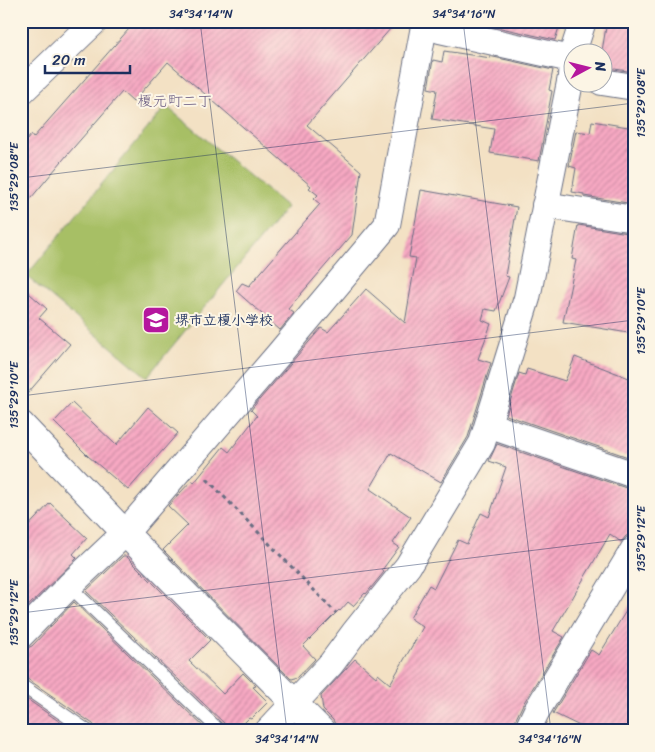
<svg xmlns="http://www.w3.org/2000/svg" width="655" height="752" font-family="Sriracha,'Klee One',sans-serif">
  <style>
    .garden { fill: #a7bf65; stroke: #617762 }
    .building { fill: url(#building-hatch) }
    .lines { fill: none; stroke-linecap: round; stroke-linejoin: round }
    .lane-casing { stroke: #676d82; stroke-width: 14 }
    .street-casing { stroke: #676d82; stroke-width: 28 }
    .path { stroke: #676d82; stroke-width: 3; stroke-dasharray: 4 4; stroke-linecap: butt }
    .lane { stroke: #fff; stroke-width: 12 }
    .street { stroke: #fff; stroke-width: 26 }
    .ticks { fill: none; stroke: #1b2f5e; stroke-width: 1; stroke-opacity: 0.45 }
    .labels { text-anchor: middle; stroke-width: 4; stroke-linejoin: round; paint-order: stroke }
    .poi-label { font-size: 14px; font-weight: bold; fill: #1b2f5e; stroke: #fcf5e5; text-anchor: start }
    .neighbourhood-label { font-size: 15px; fill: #685a81; stroke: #fcf5e5 }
    .neatline { fill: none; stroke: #1b2f5e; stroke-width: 2 }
    .ticks-label { font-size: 12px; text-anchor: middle; fill: #1b2f5e }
  </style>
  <defs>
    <pattern id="building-hatch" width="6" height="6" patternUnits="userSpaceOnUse" patternTransform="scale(1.25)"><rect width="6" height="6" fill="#f8a9c3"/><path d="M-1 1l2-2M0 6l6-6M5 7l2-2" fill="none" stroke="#c88aa2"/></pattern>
  </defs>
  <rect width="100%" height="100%" fill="#fcf5e5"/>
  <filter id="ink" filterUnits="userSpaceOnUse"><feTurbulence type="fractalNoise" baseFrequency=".02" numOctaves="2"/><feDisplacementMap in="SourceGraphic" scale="10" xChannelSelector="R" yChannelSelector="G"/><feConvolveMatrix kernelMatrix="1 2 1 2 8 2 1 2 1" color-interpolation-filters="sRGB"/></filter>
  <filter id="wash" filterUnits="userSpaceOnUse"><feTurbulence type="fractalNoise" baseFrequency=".0096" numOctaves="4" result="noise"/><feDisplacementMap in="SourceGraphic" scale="20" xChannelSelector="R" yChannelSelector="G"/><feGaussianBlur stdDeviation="1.12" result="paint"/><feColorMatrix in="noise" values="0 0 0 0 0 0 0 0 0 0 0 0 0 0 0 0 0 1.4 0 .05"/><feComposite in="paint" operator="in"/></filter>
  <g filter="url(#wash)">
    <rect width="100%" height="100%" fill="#f3e1c4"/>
    <!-- garden -->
    <path class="garden" d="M166,106L287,207L147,377L26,276Z"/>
    <g id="blocks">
      <!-- building -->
      <path class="building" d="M136,21H397L307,125L361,171L352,235L288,309L294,313L280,330L236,291L242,283L249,286L320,204L314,199L318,195L309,188L311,186L168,62L133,102L122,92L67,155L21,210V147L31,135L33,138Z
        M470,21H561L555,40Z
        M607,21H634V72L602,67V51Z
        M444,51L491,58L489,56L553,70L549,90L552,91L539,161L490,153L494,129L432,119L437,90L428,88L433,60L442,62Z
        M592,121L634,128V204L584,196V194L572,192L576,168L569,166L576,131L590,133Z
        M421,190L517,207L505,276L509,277L496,311L485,309L482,320L491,324L478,359L491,363L468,437L441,482L391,453L370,489L411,517L393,543L399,547L382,570L384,572L366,594L365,593L353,606L348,602L340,611L339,610L303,646L315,659L298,677L291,679L163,550L188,525L168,506L192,480L194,483L223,447L229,452L257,416L251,410L254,406L321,328L328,332L366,289L405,323L416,258L409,257Z
        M578,225L634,234V334L563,322L576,260L572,259Z
        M21,286L47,309L39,318L70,344L21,401Z
        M575,357L634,380V459L506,415L519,373L525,375L527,369L565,381Z
        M72,403L116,445L148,407L178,433L128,490L88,456L54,422Z
        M497,444L629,489L634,490V534L626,536L621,542L610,534L553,631L564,637L523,704L513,725L512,731H342L336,726L333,720L323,710L321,696L355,659L376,677L378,674L390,684L423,627L410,618L429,585L434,588L458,540L467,544L481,513L489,517L506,467L489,461Z
        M50,503L87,538L73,554L77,558L21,613V534Z
        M123,556H126L210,640L189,661L223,694L243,673L256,686L253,687L268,702L251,719L249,718L236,731H228L226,725L86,591Z
        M634,598V731H590L553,713L591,650L599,655Z
        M74,602L208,731H96L95,727L93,724L26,678L21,677V650L25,649L32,646Z
        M21,695L73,731H21Z"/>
    </g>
  </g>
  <g filter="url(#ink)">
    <use href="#blocks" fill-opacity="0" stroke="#676d82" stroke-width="1"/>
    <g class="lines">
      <!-- lane casing -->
      <g class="lane-casing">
        <path id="lane" d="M69,586L220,731
          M21,685L88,731"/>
      </g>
      <!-- street casing -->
      <g class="street-casing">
        <path id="street" d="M441,21L440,30L571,59
          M573,52L583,21
          M602,82L634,87
          M21,92L95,21
          M545,205L634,219
          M21,424L125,533L322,731
          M488,425L634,475
          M21,635L69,586L125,533L279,354L387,225L425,21
          M268,731L331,664L354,633L408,566L482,443L527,298L571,77L572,55
          M527,731L536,712L634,549"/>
      </g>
      <!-- path -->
      <path class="path" d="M207,479L336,613"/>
      <!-- lane -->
      <use href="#lane" class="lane"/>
      <!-- street -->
      <use href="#street" class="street"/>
    </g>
  </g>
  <!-- ticks -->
  <path class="ticks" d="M200,21L287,731M463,21L551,731M21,178L634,103M21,396L634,320M21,613L634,538M21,707L24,731"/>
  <!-- icons -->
  <defs>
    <g id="school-square" transform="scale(1.4375)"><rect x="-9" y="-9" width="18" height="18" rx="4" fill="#b5179e" stroke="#fcf5e5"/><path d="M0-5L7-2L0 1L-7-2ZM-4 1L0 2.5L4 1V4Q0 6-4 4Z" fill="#fff"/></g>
  </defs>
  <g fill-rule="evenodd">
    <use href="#school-square" x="156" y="320"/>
  </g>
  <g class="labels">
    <!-- poi labels -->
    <g class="poi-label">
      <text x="175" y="325">堺市立榎小学校</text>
    </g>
    <!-- neighbourhood labels -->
    <g class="neighbourhood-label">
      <text x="175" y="106">榎元町二丁</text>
    </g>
  </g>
  <!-- margin -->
  <rect width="655" height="752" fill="none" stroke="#fcf5e5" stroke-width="55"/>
  <!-- north arrow -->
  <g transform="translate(588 68) rotate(83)"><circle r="24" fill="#fcf5e5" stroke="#a2a6af"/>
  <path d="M0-4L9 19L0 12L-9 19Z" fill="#b5179e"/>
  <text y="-8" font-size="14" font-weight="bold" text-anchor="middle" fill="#1b2f5e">N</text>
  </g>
  <!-- scale -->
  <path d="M45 65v8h85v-8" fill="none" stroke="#1b2f5e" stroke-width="2.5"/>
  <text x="52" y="65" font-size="15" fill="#1b2f5e" stroke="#fcf5e5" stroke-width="4" paint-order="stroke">20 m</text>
  <rect x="28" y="28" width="600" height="696" class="neatline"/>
  <g class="ticks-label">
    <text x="201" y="18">34°34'14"N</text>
    <text x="464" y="18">34°34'16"N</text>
    <text transform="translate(641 103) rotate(-90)" y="4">135°29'08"E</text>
    <text transform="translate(14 177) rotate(-90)" y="4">135°29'08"E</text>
    <text transform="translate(641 321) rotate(-90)" y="4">135°29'10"E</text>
    <text transform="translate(14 395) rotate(-90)" y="4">135°29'10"E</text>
    <text transform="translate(641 539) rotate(-90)" y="4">135°29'12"E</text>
    <text transform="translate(14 613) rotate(-90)" y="4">135°29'12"E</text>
    <text x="287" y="743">34°34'14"N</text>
    <text x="550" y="743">34°34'16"N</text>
  </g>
</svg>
